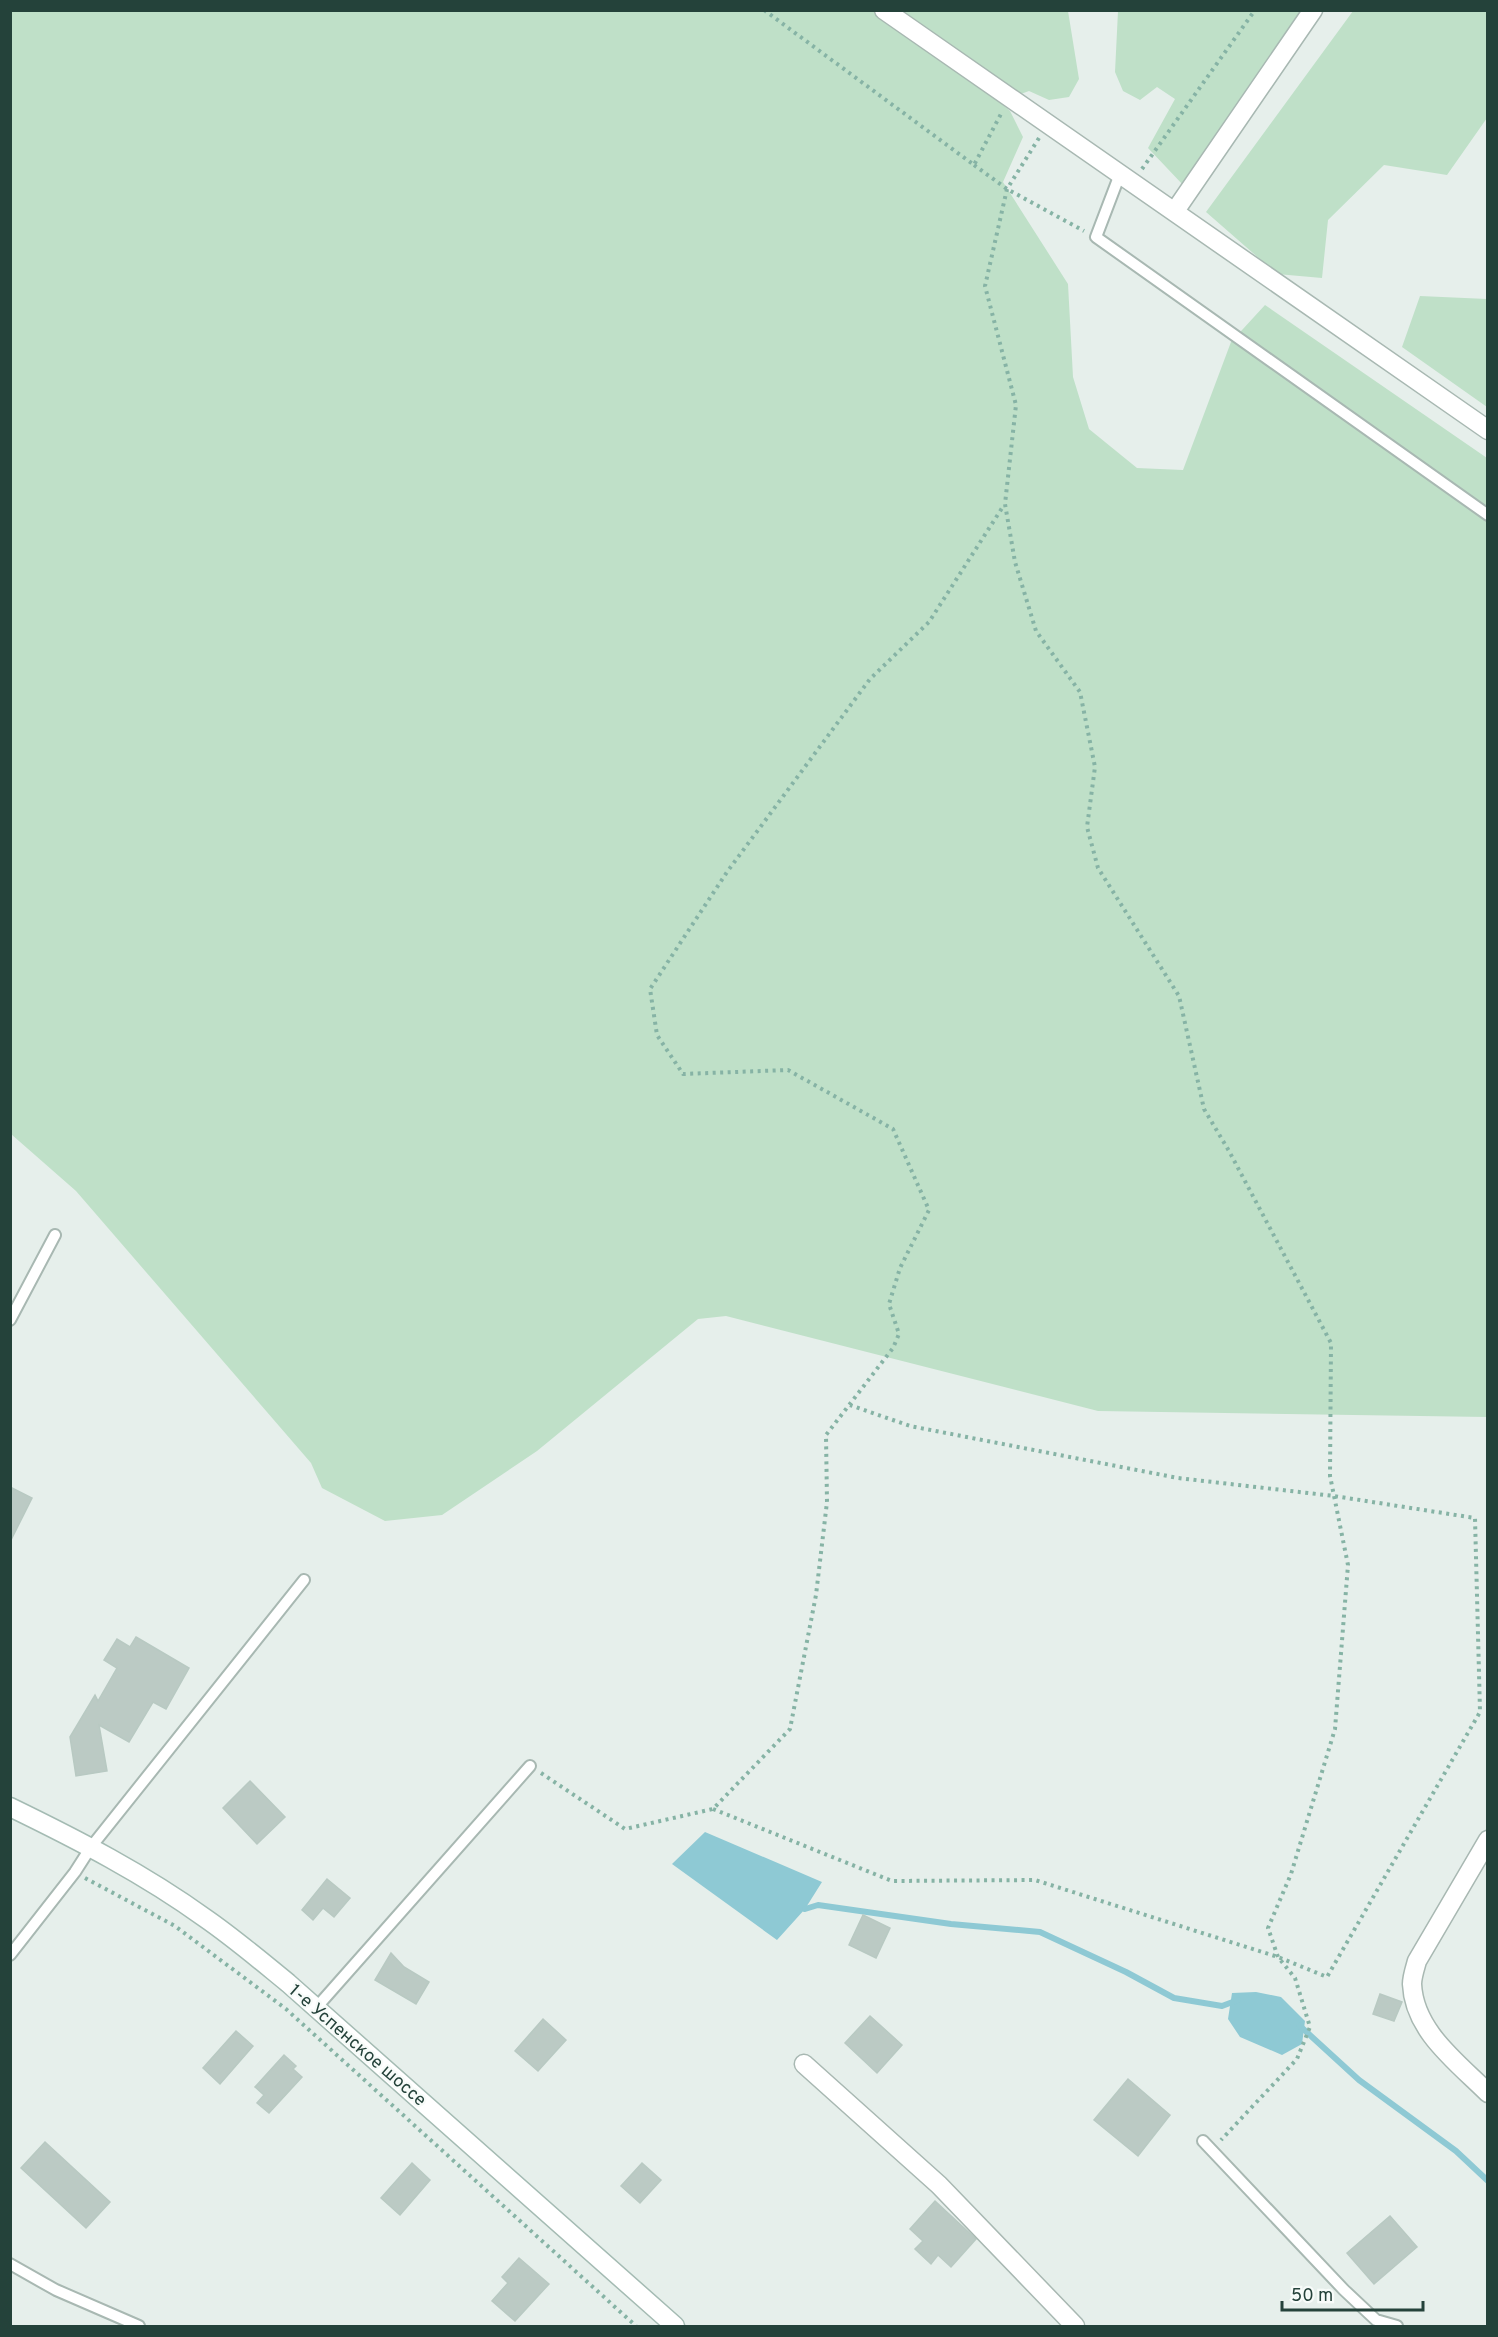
<svg xmlns="http://www.w3.org/2000/svg" width="1498" height="2337" font-family="Overpass,sans-serif">
  <style>
    .green { fill: #bfe0c8 }
    .water { fill: #8ec9d4 }
    .lines { fill: none; stroke-linecap: round; stroke-linejoin: round }
    .stream { stroke: #8ec9d4; stroke-width: 6 }
    .building { fill: #bbcac4; stroke: #b8c9c2; stroke-width: 1.5 }
    .lane-casing { stroke: #a8b8b2; stroke-width: 14 }
    .street-casing { stroke: #a8b8b2; stroke-width: 21 }
    .secondary-casing { stroke: #a4bbb3; stroke-width: 21 }
    .path { stroke: #86b3a5; stroke-width: 4; stroke-dasharray: 3 4.5; stroke-linecap: butt }
    .lane { stroke: #fff; stroke-width: 10 }
    .street { stroke: #fff; stroke-width: 18 }
    .secondary { stroke: #fff; stroke-width: 18 }
    .labels { text-anchor: middle; stroke-width: 4.5; stroke-linejoin: round; paint-order: stroke }
    .street-label { font-size: 18px; fill: #24423a; stroke: #f7fbf9 }
  </style>
  <rect width="100%" height="100%" fill="#e6efeb"/>
  <!-- green -->
  <path class="green" d="M11,11H1068L1079,79L1069,97L1049,100L1029,91L1010,98L974,80L1010,111L1023,137L1003,182L1068,284L1073,377L1089,429L1137,468L1183,470L1231,342L1265,305L1487,458V1417L1098,1411L726,1316L698,1319L537,1451L442,1515L385,1521L322,1488L311,1463L76,1191L11,1134Z
    M1118,11H1308L1184,186L1148,148L1175,99L1157,87L1140,100L1123,91L1115,72Z
    M1353,11H1487V118L1447,175L1384,165L1328,220L1322,278L1277,274L1206,212Z
    M1420,296L1487,299V407L1402,347Z"/>
  <!-- water -->
  <path class="water" d="M705,1832L822,1882L805,1909L777,1940L672,1864Z
    M1256,1992L1281,1997L1305,2021L1302,2044L1282,2055L1240,2037L1228,2019L1232,1993Z"/>
  <g class="lines">
    <!-- stream -->
    <path class="stream" d="M805,1909L818,1905L951,1924L1040,1932L1126,1972L1174,1998L1222,2006L1238,2000
      M1300,2026L1359,2080L1456,2151L1488,2181"/>
  </g>
  <!-- building -->
  <path class="building" d="M10,1487L32,1498L10,1542Z
    M136,1637L189,1668L166,1709L153,1702L129,1742L99,1725L107,1771L76,1776L70,1737L95,1695L98,1701L117,1668L104,1660L117,1639L130,1647Z
    M250,1781L285,1817L257,1844L223,1808Z
    M327,1879L350,1898L334,1917L323,1908L313,1920L302,1910Z
    M863,1915L890,1928L876,1958L849,1945Z
    M391,1953L404,1967L429,1982L416,2004L375,1980Z
    M1380,1994L1402,2002L1394,2021L1373,2014Z
    M870,2016L902,2045L877,2073L845,2043Z
    M543,2019L566,2040L538,2071L515,2051Z
    M236,2031L253,2046L220,2084L203,2068Z
    M284,2055L296,2066L293,2069L302,2077L269,2113L257,2103L264,2095L255,2087Z
    M1128,2079L1170,2115L1138,2156L1094,2120Z
    M45,2142L110,2202L86,2228L21,2168Z
    M412,2163L430,2180L400,2215L381,2198Z
    M642,2163L661,2180L640,2203L621,2186Z
    M935,2201L976,2239L951,2267L938,2255L931,2264L915,2249L923,2241L910,2229Z
    M1390,2216L1417,2247L1374,2284L1347,2253Z
    M519,2258L549,2284L515,2321L492,2301L508,2283L502,2277Z"/>
  <g class="lines">
    <!-- lane casing -->
    <g class="lane-casing">
      <path id="lane" d="M1120,174L1096,237L1488,515
        M10,1320L55,1235
        M10,1955L75,1872L91,1847L304,1580
        M316,2008L530,1766
        M1203,2141L1344,2290L1376,2320L1397,2326
        M10,2264L56,2290L139,2326"/>
    </g>
    <!-- street casing -->
    <g class="street-casing">
      <path id="street" d="M884,10L1488,430
        M1175,211L1313,10
        M1488,1840L1417,1961C1415,1968 1412,1977 1412,1984C1414,2031 1457,2062 1488,2093
        M804,2064L939,2185L1075,2326"/>
    </g>
    <!-- secondary casing -->
    <g class="secondary-casing">
      <path id="secondary" d="M10,1807C78,1840 144,1874 205,1918C234,1938 261,1961 288,1983L675,2326"/>
    </g>
    <!-- path -->
    <path class="path" d="M764,10L974,165L1002,112
      M1039,138L1007,189L985,286L1016,405L1005,504L1015,562L1036,631L1080,692L1095,767L1087,827L1098,868L1179,996L1204,1109L1229,1151L1331,1343L1330,1476L1348,1565L1335,1729L1291,1874L1268,1928L1278,1957L1295,1978L1310,2027L1297,2059L1221,2140
      M974,165L1007,189L1084,231
      M1142,169L1255,10
      M541,1773L625,1829L713,1809L790,1729L816,1595L827,1502L826,1435L893,1348L899,1334L889,1304L900,1268L929,1210L893,1129L788,1070L683,1074L657,1035L650,989L727,872L870,679L929,622L1004,505
      M713,1809L892,1881L1035,1880L1278,1957L1327,1977L1480,1712L1475,1518L1334,1496L1178,1478L910,1426L850,1405
      M85,1878L175,1926L286,2009L636,2326"/>
    <!-- lane -->
    <use href="#lane" class="lane"/>
    <!-- street -->
    <use href="#street" class="street"/>
    <!-- secondary -->
    <use href="#secondary" class="secondary"/>
  </g>
  <g class="labels">
    <!-- street labels -->
    <g class="street-label">
      <text transform="translate(358 2045) rotate(41)" y="6">1-е Успенское шоссе</text>
    </g>
  </g>
  <!-- border -->
  <rect width="1498" height="2337" fill="none" stroke="#24423a" stroke-width="24"/>
  <!-- scale -->
  <path d="M1282 2301v9h141v-9" fill="none" stroke="#24423a" stroke-width="3"/>
  <text x="1291" y="2301" font-size="18" fill="#24423a" stroke="#f7fbf9" stroke-width="4.5" paint-order="stroke">50 m</text>
</svg>
